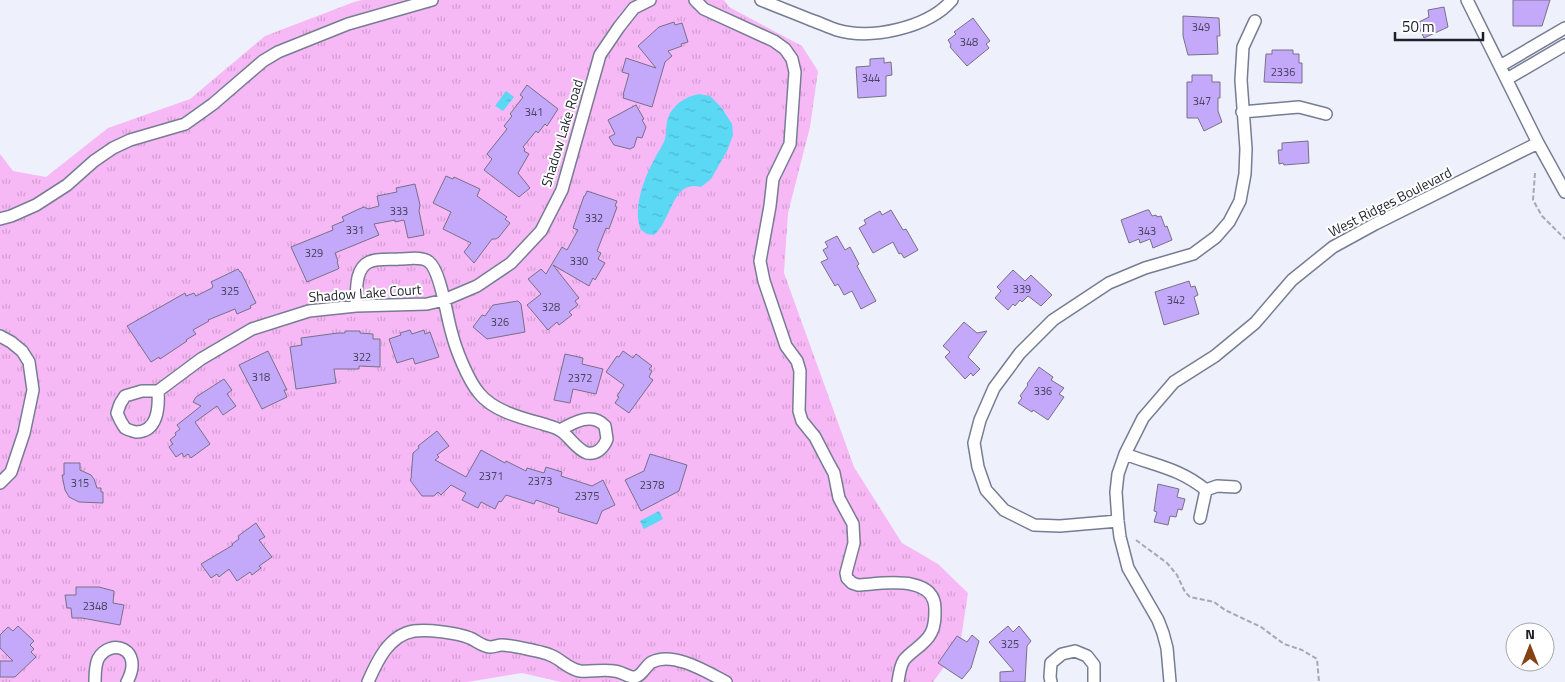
<svg xmlns="http://www.w3.org/2000/svg" width="1565" height="682" font-family="'Titillium Web',sans-serif">
  <style>
    .grass { fill: url(#grass-tufts) }
    .water { fill: url(#water-ripples) }
    .building { fill: #c4a9fa; stroke: #777087 }
    .lines { fill: none; stroke-linecap: round; stroke-linejoin: round }
    .minor-casing { stroke: #767d93; stroke-width: 14 }
    .path { stroke: #a6a9b3; stroke-width: 2; stroke-dasharray: 5 2.5; stroke-linecap: butt }
    .minor { stroke: #fff; stroke-width: 11 }
    .labels { text-anchor: middle; stroke-width: 4; stroke-linejoin: round; paint-order: stroke }
    .number-label { font-size: 11px; fill: #47425d }
    .street-label { font-size: 14px; fill: #1d2029; stroke: #fff }
  </style>
  <defs>
    <pattern id="grass-tufts" width="24" height="20" patternUnits="userSpaceOnUse" patternTransform="scale(1.25)"><rect width="24" height="20" fill="#f7b8f6"/><path d="M3 7l-1-3M5 7V3M7 7l1-3M15 17l-1-3M17 17v-4M19 17l1-3" fill="none" stroke="#d39ed3"/></pattern>
    <pattern id="water-ripples" width="26" height="14" patternUnits="userSpaceOnUse" patternTransform="scale(1.25)"><rect width="26" height="14" fill="#5ad8f4"/><path d="M2 4q2-2 4 0t4 0M15 11q2-2 4 0t4 0" fill="none" stroke="#4eb9d1"/></pattern>
  </defs>
  <rect width="100%" height="100%" fill="#eef1fc"/>
  <!-- grass -->
  <path class="grass" d="M362,0H724L729,7L802,46L818,71L810,127L788,213L784,273L854,467L902,543L938,564L968,593L960,645L933,682H561L522,673L467,682H0V154L13,171L46,177L108,128L190,99L265,36L354,2Z"/>
  <!-- water -->
  <path class="water" d="M506,91L514,97L503,111L495,106Z
    M699,94L710,96L721,107L732,124L733,135L727,151L711,179L701,187C672,179 672,220 654,235L647,234L641,230C632,210 644,178 654,160C657,153 663,146 665,139C668,127 664,120 673,109C679,101 689,96 699,94Z
    M659,511L663,519L644,529L640,521Z"/>
  <!-- building -->
  <path class="building" d="M1513,0H1550L1542,26H1513Z
    M1444,7L1448,27L1424,38L1417,23L1429,17L1428,10Z
    M1183,16L1219,18L1220,36H1217L1218,54L1188,55L1183,36Z
    M973,18L990,41L986,44L989,48L967,66L950,47L951,45L948,40L956,34L954,32Z
    M674,22L675,25L682,23L688,42L681,44L682,46L668,51L672,56L665,62L652,107L623,98L624,95H623L629,74L622,72L626,58L656,68L638,46L659,27Z
    M1272,50H1293V54H1299V63H1302V83L1264,82L1266,54H1272Z
    M884,58V63L891,62L892,75L886,76V96L858,98L856,67L870,66V59Z
    M1192,75H1212V82H1220V98H1218V111L1222,122L1204,131L1198,118H1187V82H1192Z
    M527,85L558,109L547,126L545,124L538,133L536,131L523,147L525,149L524,151L529,154L518,173L530,188L519,197L484,170L492,159L487,154L507,129L504,126L512,116L510,114L523,97L520,95Z
    M636,105L644,119L642,120L646,127L642,138L637,137L634,147L630,149L614,145L609,137L615,134L608,120Z
    M1308,141L1309,163L1284,165L1283,163L1279,164L1278,150H1282V143Z
    M446,176L453,179L454,177L480,189L477,196L507,217L505,219L510,223L499,237L496,239H492L474,263L464,252L471,243L443,229L451,212L433,203Z
    M415,184L420,205L419,211L424,235L408,238L404,220L395,222V220L374,224L379,235L335,253L338,261L337,262L339,268L338,269L307,282L291,247L333,230L332,226L344,221L342,217L359,209L364,207L368,209L379,206L377,196L397,192L396,188Z
    M587,191L617,201L615,206L617,207L609,229L606,228L597,251L601,253L598,259L605,263L595,280L593,278L589,286L553,265L579,298L575,301L578,305L569,312L572,315L559,325L557,322L548,330L527,305L541,294L528,279L541,269L546,274L562,247L567,250L578,230L573,228L584,196H585Z
    M891,210L903,230L906,229L918,250L904,258L901,253L899,254L893,242L873,253L859,228L866,224L864,220L880,211L882,215Z
    M1147,210H1149L1152,216L1156,215L1157,217L1161,216L1165,227L1167,226L1172,240L1153,248L1150,239L1140,243L1139,239L1129,243L1121,220Z
    M837,236L845,250L850,247L859,264L857,266L876,301L861,309L852,291L844,295L838,284L835,286L821,262L828,259L823,250L828,247L825,242Z
    M238,269L240,272H241L256,303L250,306L251,308L237,314L235,309L208,320L209,321L193,330L196,334L186,340L187,341L160,359L159,357L151,362L127,326L185,293L186,296L194,293L196,296L212,288L213,286L211,282Z
    M1013,270L1025,281L1031,275L1052,295L1041,306L1028,296L1022,302L1020,300L1015,306L1013,304L1008,310L995,298L1001,291L997,287Z
    M1189,281L1191,287L1195,286L1198,295L1194,297L1199,314L1164,325L1155,292Z
    M518,301L521,304L525,332L487,339L473,327L482,315L485,316L493,305Z
    M964,322L977,333L987,331L968,357L980,369L973,376L971,373L965,379L945,357L950,352L943,346Z
    M410,330L412,334L424,330L425,334L430,332L439,357L415,364L413,358L397,363L389,339L401,335L400,333Z
    M345,331H360V333L373,334V339H380V367L359,366V369H334L336,383L296,389L290,347L302,345L301,338L338,333H345Z
    M268,351L287,390H284L287,397L262,409L239,365Z
    M623,351L633,358L636,354L652,366L649,369L652,371L649,377L653,380L629,413L615,403L619,397L617,396L624,385L606,372L617,356L619,357Z
    M565,354L583,358L582,364L603,369L596,394L573,389L570,403L554,400Z
    M1039,367L1053,377L1051,380L1064,388L1059,394L1064,397L1048,420L1033,410L1032,412L1018,403L1022,398L1020,396L1028,385L1027,384Z
    M224,379L232,390L227,394L236,406L223,415L217,406L195,422L210,444L191,458L188,454L184,457L182,453L176,457L169,447L173,444L170,440L176,435L175,433L180,429L177,425L201,406L193,402L196,397Z
    M437,431L449,446L437,455L439,457L435,460L466,477L481,450L505,463L506,461L526,471L527,468L544,473L546,467L562,472L561,476L592,486L603,480L615,505L602,511L597,524L558,512L559,508L536,500L534,504L506,495L501,502L499,501L495,509L481,502L478,508L462,500L466,493L451,485L441,495L438,492L434,496H422L410,480L411,479L413,453L419,448L418,446Z
    M650,454L687,465L679,491L641,511L625,480L644,471Z
    M64,463H80V470L91,475L94,479L97,488H101V492H103V503L79,502L69,497L65,490L62,475H64Z
    M1158,484L1179,489L1177,497L1185,499L1182,510L1178,509L1176,517L1170,516L1168,525L1154,522L1157,512L1154,511Z
    M256,523L265,537L259,540L272,557L259,566L261,568L252,575L250,572L237,581L229,569L219,577L217,574L211,578L201,564L233,545L232,544L239,539L238,536Z
    M76,587H99L114,591L113,603L124,605L120,625L82,618H72L71,608H67L65,595H76Z
    M18,626L34,641L30,645L34,649L31,652L36,657L15,677H0V661H13L0,648V635L8,627L13,631Z
    M1008,626L1013,632L1019,626L1031,641L1027,646L1025,682H1000V672L1014,671L989,642Z
    M972,635L979,641L971,668L962,679L938,663L957,636L967,642Z"/>
  <g class="lines">
    <!-- minor casing -->
    <g class="minor-casing">
      <path id="minor" d="M695,0L704,9L774,41L785,49L792,59L795,72L790,144L773,179L770,206L760,261L764,281L786,346L797,361L800,371L799,411L802,421L815,437L829,464L834,473L839,498L853,524L854,543L846,573L847,578L852,583L858,585C880,584 936,573 935,610C935,618 935,626 931,633C925,645 912,650 904,660C900,666 899,675 898,682
        M761,0C778,7 794,13 811,20C820,23 828,27 837,30C871,40 928,28 952,0
        M1467,0L1538,143L1565,192
        M1500,66L1565,28
        M1507,79L1565,45
        M1242,112L1299,107L1326,114
        M0,219L11,216L36,205L67,185L94,161L113,148L130,140L185,124L213,104L263,61L278,52L348,24L432,0
        M356,306C357,292 354,269 369,262C378,258 390,260 399,259C408,259 422,256 429,262C441,271 447,319 452,334C456,350 468,380 479,393C493,411 522,418 543,424C549,426 556,427 561,431C570,437 576,449 587,453C597,455 604,447 607,439L605,426C592,412 574,422 560,430
        M0,336L11,342L22,351L29,362L33,390L24,433L11,472L0,483
        M158,391C159,407 158,432 136,432C132,431 128,430 125,428C122,424 119,418 117,413L120,404L125,396L142,391H158L201,359L252,329L309,311L356,306L427,304L444,300L477,286L511,263L541,231L562,190L600,55L619,27L634,8L650,0
        M1125,454C1156,466 1179,468 1206,490L1217,486L1235,487
        M1200,518L1206,490
        M1118,521L1060,526L1034,525L1004,510L986,490L978,467L974,443L980,420L994,388L1020,353L1053,320L1109,283L1145,268L1193,254L1216,237L1229,222L1240,201L1245,174L1246,149L1241,80L1243,47L1255,21
        M95,682C95,674 95,666 98,659C110,637 145,648 127,682
        M368,682C377,661 389,635 414,631C428,629 457,633 470,638C477,641 483,647 491,647C494,647 498,645 502,645C509,645 544,652 550,655C561,659 568,669 580,671C591,672 603,669 614,671C621,671 629,678 635,677C642,676 646,665 652,662C673,651 707,672 726,682
        M1051,682L1050,677L1051,663L1062,654L1075,651L1087,656L1094,665V682
        M1170,682L1167,648L1163,633L1158,620L1128,568L1120,537L1118,521L1116,492L1118,474L1125,454L1143,418L1174,382L1215,356L1255,323L1292,280L1333,247L1375,224L1538,143"/>
    </g>
    <!-- path -->
    <path class="path" d="M1535,173L1533,200L1542,216L1565,239
      M1136,540L1167,563L1177,575L1185,592L1190,597L1214,602L1225,610L1261,627L1284,644L1302,650L1317,659L1319,682"/>
    <!-- minor -->
    <use href="#minor" class="minor"/>
  </g>
  <g class="labels">
    <!-- number labels -->
    <g class="number-label">
      <text x="1201" y="31">349</text>
      <text x="969" y="46">348</text>
      <text x="1283" y="76">2336</text>
      <text x="871" y="82">344</text>
      <text x="1202" y="105">347</text>
      <text x="534" y="116">341</text>
      <text x="399" y="215">333</text>
      <text x="594" y="222">332</text>
      <text x="355" y="234">331</text>
      <text x="1147" y="235">343</text>
      <text x="314" y="257">329</text>
      <text x="579" y="265">330</text>
      <text x="1022" y="293">339</text>
      <text x="230" y="295">325</text>
      <text x="1176" y="304">342</text>
      <text x="551" y="311">328</text>
      <text x="500" y="326">326</text>
      <text x="362" y="361">322</text>
      <text x="261" y="381">318</text>
      <text x="580" y="382">2372</text>
      <text x="1043" y="395">336</text>
      <text x="491" y="480">2371</text>
      <text x="540" y="485">2373</text>
      <text x="80" y="487">315</text>
      <text x="652" y="489">2378</text>
      <text x="587" y="500">2375</text>
      <text x="95" y="610">2348</text>
      <text x="1010" y="648">325</text>
    </g>
    <!-- street labels -->
    <g class="street-label">
      <text transform="translate(562 133) rotate(-73)" y="5">Shadow Lake Road</text>
      <text transform="translate(1390 202) rotate(-27)" y="5">West Ridges Boulevard</text>
      <text transform="translate(365 293) rotate(-4)" y="5">Shadow Lake Court</text>
    </g>
  </g>
  <!-- north arrow -->
  <g transform="translate(1530 647)"><circle r="24" fill="#ffffff" stroke="#a5a6a9"/>
  <path d="M0-4L9 19L0 12L-9 19Z" fill="#854212"/>
  <text y="-8" font-size="14" font-weight="bold" text-anchor="middle" fill="#1d2029">N</text>
  </g>
  <!-- scale -->
  <path d="M1395 32v8h88v-8" fill="none" stroke="#1d2029" stroke-width="2.5"/>
  <text x="1402" y="32" font-size="15" fill="#1d2029" stroke="#ffffff" stroke-width="4" paint-order="stroke">50 m</text>
</svg>
